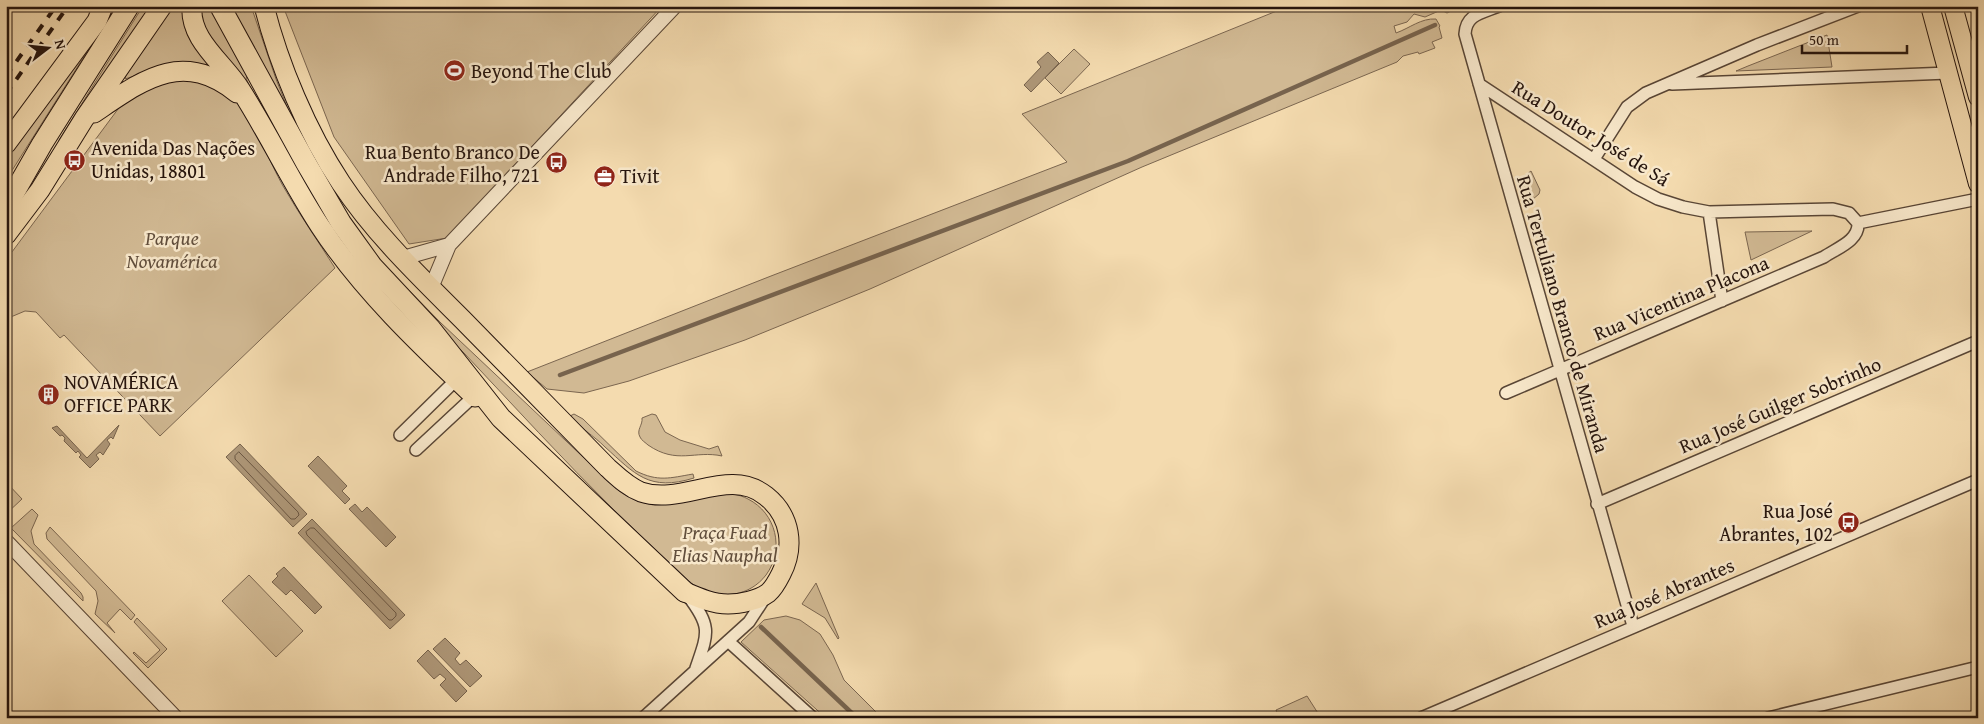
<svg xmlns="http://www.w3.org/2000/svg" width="1984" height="724" font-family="'Gentium Book Plus',serif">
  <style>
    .green { fill: #d1b993; stroke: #7b6650 }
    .water { fill: #ae9778; stroke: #77634d }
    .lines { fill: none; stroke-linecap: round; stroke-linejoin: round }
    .shore { stroke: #6a5642; stroke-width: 1 }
    .stream { stroke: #77634d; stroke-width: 4.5 }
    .minor-casing { stroke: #594636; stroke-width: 14 }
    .tertiary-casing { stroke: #594636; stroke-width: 16 }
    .primary-casing { stroke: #25140d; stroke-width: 20 }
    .trunk-casing { stroke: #25140d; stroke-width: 21 }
    .motorway-casing { stroke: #25140d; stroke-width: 22 }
    .minor { stroke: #f8e8cb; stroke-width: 11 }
    .tertiary { stroke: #f8e8cb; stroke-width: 14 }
    .primary { stroke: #f4dbaf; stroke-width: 18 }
    .trunk { stroke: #f4dbaf; stroke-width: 19 }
    .motorway { stroke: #f4dbaf; stroke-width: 20 }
    .rail { stroke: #25140d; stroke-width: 4; stroke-dasharray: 9 9; stroke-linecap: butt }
    .labels { text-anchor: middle; stroke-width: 5; stroke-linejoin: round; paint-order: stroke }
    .poi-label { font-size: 20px; fill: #25140d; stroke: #f8e8cb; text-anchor: start }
    .street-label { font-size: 20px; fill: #25140d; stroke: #f8e8cb }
    .park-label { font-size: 20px; font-style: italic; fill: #614e3c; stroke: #f8e8cb }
  </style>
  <rect width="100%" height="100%" fill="#f4dbaf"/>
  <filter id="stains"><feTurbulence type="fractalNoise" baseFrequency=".004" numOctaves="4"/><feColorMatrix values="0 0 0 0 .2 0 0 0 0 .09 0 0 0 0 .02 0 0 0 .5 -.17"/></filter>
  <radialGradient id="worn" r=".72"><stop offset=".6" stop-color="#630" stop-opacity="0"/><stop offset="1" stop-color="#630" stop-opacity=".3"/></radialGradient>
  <path class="green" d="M113 6H116L6 180V154Z
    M143 6H151L59 142V140Z
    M173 6H184C180 35 196 48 213 68L140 74 125 79 126 75Z
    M197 6H251L276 79 293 122 345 213 382 263 441 323 619 491C670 527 708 478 748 499 776 513 785 549 766 575 750 596 722 600 699 588 689 583 681 573 673 566 653 548 634 529 615 511 563 460 514 406 464 353 445 334 426 316 408 296 395 281 383 265 370 250 361 239 350 227 342 215 332 200 324 183 316 167 297 133 277 98 258 63L246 78 258 105 208 40Z
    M283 6H662L447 238 409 244 334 137Z
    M1289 6H1477L1467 10 1457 8 1447 13 1441 10 1425 17 1414 14 1407 22 1394 26 1396 33C1410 28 1421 18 1436 19L1440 26 1439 27 1442 38 1432 42 1435 48 1419 54 1418 52 1403 56 1397 62 1142 167 870 289 745 340 629 381 584 393 547 389 527 372 771 276 1067 162 1022 114Z
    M1827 35 1832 67 1736 71 1748 66Z
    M1074 49 1090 64 1061 94 1045 78Z
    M178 78C249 83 254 134 283 186 299 214 318 241 335 268L160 436 64 335 60 338 36 312 25 311 6 319V260L121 105 158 83Z
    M1531 171 1540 190 1539 194 1526 205 1519 180Z
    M1812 231 1751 260 1745 232Z
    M574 414 583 419 636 471C658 482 670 478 693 474L694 478C649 492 635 474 605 447 594 436 579 427 570 416Z
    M652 414 656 415 665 432 680 440 709 449 718 446 722 456C695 450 677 465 648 445 646 443 641 440 640 437 636 430 643 425 642 418Z
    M6 482 22 499 6 514Z
    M32 509 38 515 31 531 34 544 81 593 83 597V601L11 528Z
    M50 527 135 615 131 620 120 609 107 623 115 633 95 614 98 601 96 591 47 539 46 533Z
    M249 575 303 631 276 657 222 601Z
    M816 583 839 638 838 639 825 618 802 604Z
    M786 616 800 620 820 634 833 655 844 680 882 718H826L741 642 764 620Z
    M137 618 167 649 148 668 133 653 134 652 146 663 160 650 134 622Z
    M1307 696 1321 718H1279L1276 710Z"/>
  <path class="water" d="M1048 52 1059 63 1031 92 1024 85 1041 67 1037 62Z
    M119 425 113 439 111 437 107 440 110 444 103 455 100 452 96 455 99 459 90 468 79 457 81 455 78 451 76 453 64 441 65 438 62 435 60 436 52 428 57 426 87 458Z
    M240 444 307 514 293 527 226 457Z
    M318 456 347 486 342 491 350 499 345 504 308 466Z
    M355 504 362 512 367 507 396 537 386 547 349 509Z
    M312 519 405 615 390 629 298 533Z
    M284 567 322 607 315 614 291 590 286 595 272 582 278 576 276 574Z
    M445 638 460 653 455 659 460 665 466 660 482 676 470 687 433 649Z
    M428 650 467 691 456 702 440 685 446 679 440 674 434 679 417 661Z"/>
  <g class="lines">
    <path class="shore" d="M239 452 298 512 299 515 295 519H291L235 459V456Z
      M311 528H314L396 613V616L392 620H389L307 535 306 532Z"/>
    <path class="stream" d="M560 375 1128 161 1435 25
      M761 627 857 718"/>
    <defs>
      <path id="minor" d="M1499 6C1482 13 1466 14 1465 34L1633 626
        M1479 84 1635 187 1658 199 1683 207 1709 212 1833 209 1849 213 1858 223 1978 199
        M1672 84 1948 73
        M1594 159 1627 107 1646 93 1757 45 1858 6
        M1709 212 1722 301
        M1506 393 1824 257C1837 248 1859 241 1858 223
        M400 435 457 379
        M416 450 474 396
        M1597 504 1978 341
        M688 596C712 627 708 633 696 668
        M728 641 813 718
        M643 718 749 622 766 596
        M1421 718 1978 480
        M1768 718 1978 667"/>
      <path id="tertiary" d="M403 258 449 245
        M431 288 449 245 675 6
        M6 541 176 718"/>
      <path id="primary" d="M1930 6 1978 184
        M1953 6 1978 97"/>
      <path id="trunk" d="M192 6C189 40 224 63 240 89 269 134 291 182 320 226 362 290 420 345 475 397
        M264 6C279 65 307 132 341 183 374 233 419 276 462 319 510 368 559 418 608 468 618 477 628 487 641 492 683 506 729 466 766 496 791 516 795 547 781 574 778 580 774 588 768 593 759 600 740 604 728 604 713 604 699 598 685 592
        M94 113C143 80 182 49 237 93
        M6 144 97 21 103 6
        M6 235 40 190 84 119 162 6"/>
      <path id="motorway" d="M220 6 306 163 341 223 372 266 430 328 501 418 685 592
        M6 207 42 144 129 6"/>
    </defs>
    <use href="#minor" class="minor-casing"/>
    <use href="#tertiary" class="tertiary-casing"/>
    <use href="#primary" class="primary-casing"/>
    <use href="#trunk" class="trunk-casing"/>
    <use href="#motorway" class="motorway-casing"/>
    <use href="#minor" class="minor"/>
    <use href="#tertiary" class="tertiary"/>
    <use href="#primary" class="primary"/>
    <use href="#trunk" class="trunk"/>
    <use href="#motorway" class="motorway"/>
    <path class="rail" d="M6 76 56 6
      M6 94 68 6"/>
  </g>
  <defs>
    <symbol id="stadium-disc" viewBox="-11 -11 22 22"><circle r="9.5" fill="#8f2418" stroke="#f8e8cb"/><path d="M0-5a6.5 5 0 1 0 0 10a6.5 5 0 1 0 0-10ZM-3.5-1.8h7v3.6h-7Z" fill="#fff"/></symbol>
    <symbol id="bus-disc" viewBox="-11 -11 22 22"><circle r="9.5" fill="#8f2418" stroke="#f8e8cb"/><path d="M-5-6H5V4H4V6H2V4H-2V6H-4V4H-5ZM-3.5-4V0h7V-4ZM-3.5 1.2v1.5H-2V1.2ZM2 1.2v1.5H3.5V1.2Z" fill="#fff"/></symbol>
    <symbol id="office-disc" viewBox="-11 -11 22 22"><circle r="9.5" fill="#8f2418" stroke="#f8e8cb"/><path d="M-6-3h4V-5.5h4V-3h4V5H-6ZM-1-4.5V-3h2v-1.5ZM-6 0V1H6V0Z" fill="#fff"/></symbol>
    <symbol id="building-disc" viewBox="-11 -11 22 22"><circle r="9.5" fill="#8f2418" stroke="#f8e8cb"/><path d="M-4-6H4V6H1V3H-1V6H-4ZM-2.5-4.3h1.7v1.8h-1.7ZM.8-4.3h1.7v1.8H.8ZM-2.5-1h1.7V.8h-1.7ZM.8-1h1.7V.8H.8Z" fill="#fff"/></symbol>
  </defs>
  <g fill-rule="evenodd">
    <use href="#stadium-disc" x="442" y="58" width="25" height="25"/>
    <use href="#bus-disc" x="62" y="148" width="25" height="25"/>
    <use href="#bus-disc" x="544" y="150" width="25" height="25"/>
    <use href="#office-disc" x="592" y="164" width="25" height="25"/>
    <use href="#building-disc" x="36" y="382" width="25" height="25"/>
    <use href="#bus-disc" x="1836" y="510" width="25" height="25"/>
  </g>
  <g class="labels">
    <g class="poi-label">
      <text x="471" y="78">Beyond The Club</text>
      <text x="91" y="155">Avenida Das Nações<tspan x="91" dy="23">Unidas, 18801</tspan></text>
      <text x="540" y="159" text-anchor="end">Rua Bento Branco De<tspan x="540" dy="23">Andrade Filho, 721</tspan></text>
      <text x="620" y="183">Tivit</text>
      <text x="64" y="389">NOVAMÉRICA<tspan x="64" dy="23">OFFICE PARK</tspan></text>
      <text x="1833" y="518" text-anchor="end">Rua José<tspan x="1833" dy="23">Abrantes, 102</tspan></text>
    </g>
    <g class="street-label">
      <text transform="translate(1591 133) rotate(32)" y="7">Rua Doutor José de Sá</text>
      <text transform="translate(1681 298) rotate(-23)" y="7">Rua Vicentina Placona</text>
      <text transform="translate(1563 314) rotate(74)" y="7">Rua Tertuliano Branco de Miranda</text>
      <text transform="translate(1780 405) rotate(-23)" y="7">Rua José Guilger Sobrinho</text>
      <text transform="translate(1664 593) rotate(-23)" y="7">Rua José Abrantes</text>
    </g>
    <g class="park-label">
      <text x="172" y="245">Parque<tspan x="172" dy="23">Novamérica</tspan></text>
      <text x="725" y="539">Praça Fuad<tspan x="725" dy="23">Elias Nauphal</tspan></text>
    </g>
  </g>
  <rect width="1984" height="724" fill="none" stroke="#f4dbaf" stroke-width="25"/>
  <rect x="8" y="8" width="1969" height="709" fill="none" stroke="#25140d" stroke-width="2.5"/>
  <rect x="12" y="12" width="1959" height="699" fill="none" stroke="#25140d"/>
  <g transform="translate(48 48) rotate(74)" stroke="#f8e8cb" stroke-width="4" paint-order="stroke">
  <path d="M0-4L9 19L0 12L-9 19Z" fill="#25140d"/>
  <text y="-8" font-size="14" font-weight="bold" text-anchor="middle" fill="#25140d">N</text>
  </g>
  <path d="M1802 45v8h105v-8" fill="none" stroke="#25140d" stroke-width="2.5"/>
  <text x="1809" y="45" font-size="15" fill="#25140d" stroke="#f8e8cb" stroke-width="4" paint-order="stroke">50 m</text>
  <rect width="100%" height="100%" filter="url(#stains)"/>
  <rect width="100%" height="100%" fill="url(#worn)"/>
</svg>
